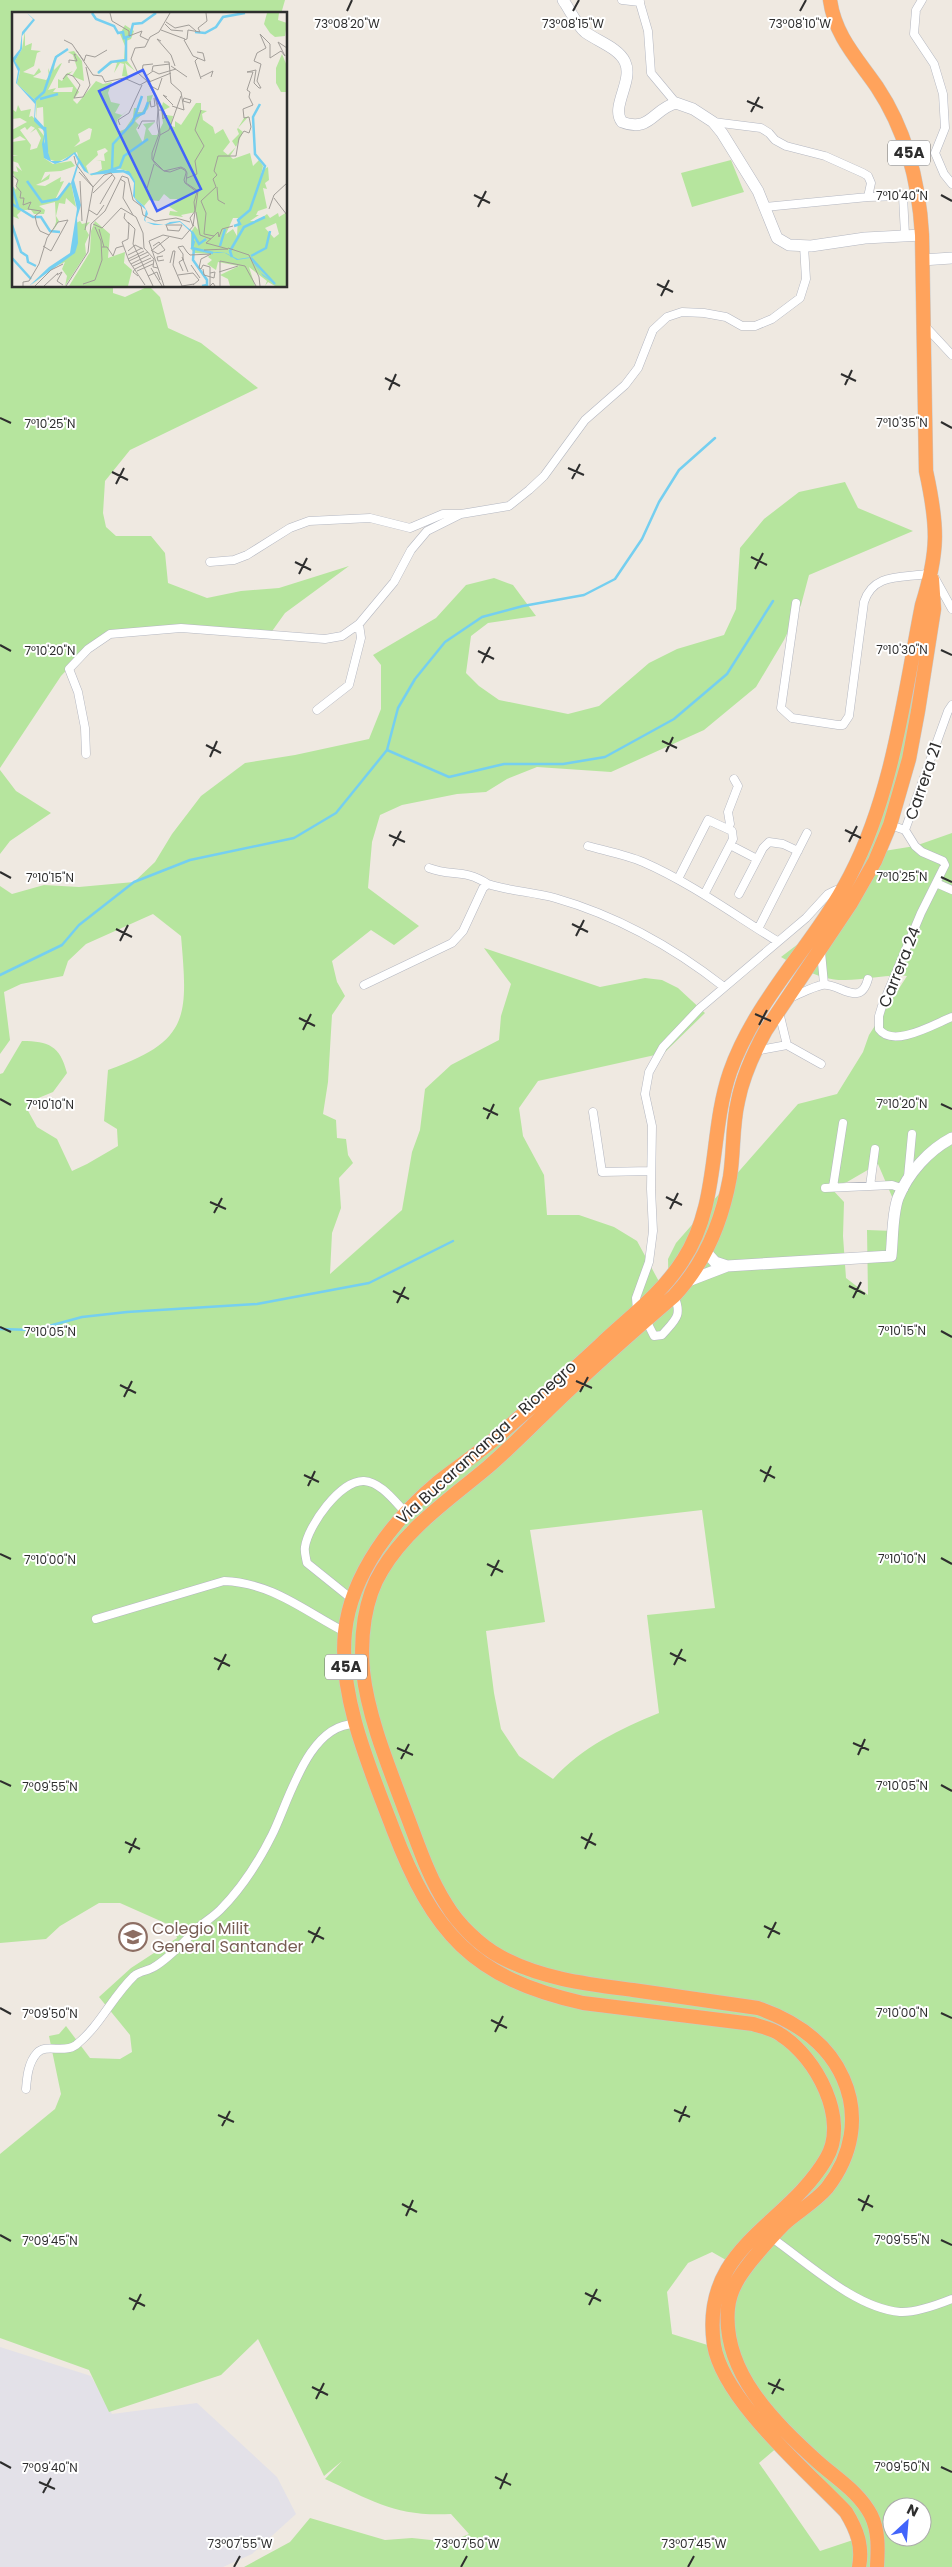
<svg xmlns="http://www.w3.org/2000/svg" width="952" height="2567" font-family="Poppins,sans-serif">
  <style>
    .industrial { fill: #e3e1e8 }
    .green { fill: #b6e59e; fill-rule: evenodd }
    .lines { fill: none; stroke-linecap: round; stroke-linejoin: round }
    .stream { stroke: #75cff0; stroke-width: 2.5 }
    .street-casing { stroke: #b4b7c1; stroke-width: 9 }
    .secondary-casing { stroke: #b4b7c1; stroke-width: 12 }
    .highway-casing { stroke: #c9c9c9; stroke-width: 15 }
    .street { stroke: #fff; stroke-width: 8 }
    .secondary { stroke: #fff; stroke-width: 11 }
    .highway { stroke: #ffa35c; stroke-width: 14 }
    .ticks { fill: none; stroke: #2e2e2e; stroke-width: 2 }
    .labels { text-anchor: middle; stroke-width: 4; stroke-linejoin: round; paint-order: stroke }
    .shield { fill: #fff; stroke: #6d6d6d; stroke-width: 1 }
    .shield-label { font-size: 15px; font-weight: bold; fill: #2e2e2e }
    .street-label { font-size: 16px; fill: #2e2e2e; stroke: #fff }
    .education-label { font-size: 16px; fill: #785e54; stroke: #fff; text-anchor: start }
    .inset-river { fill: none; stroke: #75cff0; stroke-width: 2.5 }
    .inset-road { fill: none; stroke: #a29e99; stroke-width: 1 }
    .view { fill: #4264fb; fill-opacity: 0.15; stroke: #4264fb; stroke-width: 2.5 }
    .inset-edge { fill: none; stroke: #2e2e2e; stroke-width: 2.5 }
    .ticks-label { font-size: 12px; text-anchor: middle; fill: #2e2e2e; stroke: #fff; stroke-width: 4; stroke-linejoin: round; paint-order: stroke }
  </style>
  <rect width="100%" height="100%" fill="#efe9e1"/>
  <path class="industrial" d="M0 2347 91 2376 112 2414 197 2403 277 2477 296 2514 252 2554 223 2567H0Z"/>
  <path class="green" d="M0 0H285L281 14H14V286H113V293L125 297 149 286 160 297 168 328 201 343 258 388 130 450 105 481 103 513 106 527 116 536H151L165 553 168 583 207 598 241 591 279 588 349 566 285 613 270 634 213 630 110 635 75 661 61 676 0 768Z
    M731 160 744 192 692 207 681 173Z
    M845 482 858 508 913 531 809 575 801 605 784 640 756 687 704 730 611 772 537 767 507 779 486 792 457 794 402 805 380 815 372 842 368 888 419 926 394 945 371 930 332 961 337 982 345 996 332 1015 328 1082 323 1114 336 1120 337 1138 346 1139 348 1155 353 1163 339 1178 341 1208 332 1233 330 1274 402 1210 412 1152 420 1130 425 1089 451 1065 499 1040 501 1016 511 984 484 948 600 987 645 978 662 980 678 988 705 1013 664 1053 538 1081 519 1108 523 1136 544 1175 547 1215H579L614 1227 637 1241 669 1300 668 1259 676 1243 798 1104 837 1094 863 1052 869 1035 907 976C887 974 866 980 845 980 822 981 800 968 781 957L815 931 871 822 920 600 931 613 884 851 915 846 952 833V2567H244L290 2542 310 2518 385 2540 412 2538 450 2542 469 2534 451 2514C396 2517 373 2501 325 2479L342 2461 324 2476 258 2339 221 2375 109 2412 89 2370 0 2338V2154L55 2109 61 2094 49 2036 59 2034 66 2026 90 2058 120 2059 132 2052 130 2035 99 1997 131 1968 177 1938 174 1927 120 1903H99L60 1926 46 1939 0 1943V1074L3 1073 22 1041C49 1041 60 1046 67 1073L53 1092 36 1099 27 1109 37 1127 57 1139 72 1171 87 1164 118 1146 117 1129 104 1121 108 1070C190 1041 188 1017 181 936L153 914 86 944 68 961 63 976 21 984 4 992 10 1040 0 1054V886L12 894 44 885 79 887 134 882 155 862 172 834 201 796 245 763 295 755 369 739 381 709V665L373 655 436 618 466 585 494 578 513 585 536 616 488 623 471 636 466 673 479 686 499 700 568 714 599 706 649 663 677 649 724 635 736 609 740 548 764 519 799 492ZM878 1164 899 1213 894 1231 867 1230 868 1295 846 1278 843 1236 844 1202 830 1187 847 1182ZM702 1510 715 1608 647 1615 659 1713C620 1729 582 1747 553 1779L519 1756 501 1729 494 1693 486 1631 545 1622 530 1530ZM712 2252 733 2264 719 2286 714 2347 672 2334 667 2292 688 2263ZM779 2446 846 2512 859 2538 820 2551 759 2463ZM892 2507H922V2537H892Z
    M0 770 16 791 51 813 10 841 0 854Z"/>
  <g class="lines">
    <path class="stream" d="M387 750 449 777 504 764H563L605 757 674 719 727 674 773 601
      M0 975 62 945 79 925 134 882 190 860 294 838 336 813 387 750 398 708 415 679 445 642 482 617 523 606 584 595 615 579 642 539 659 502 679 470 715 438
      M0 1329 34 1330 82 1317 127 1312 257 1304 369 1283 453 1241"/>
    <defs>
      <path id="street" d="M622 0 640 2
        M639 0 648 31 651 73 676 103
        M922 0 916 10 914 34 934 64 943 94 945 128 935 153 944 174 952 184
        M713 122 761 128 769 133 775 140 786 146 825 156 863 173 868 176 871 183 868 197
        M765 207 868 197 903 196 905 235
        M925 326 952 355
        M210 562 234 560 247 555 290 528 309 521 370 518 410 528 443 514H461
        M796 603 781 708 792 718 838 725H843L849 716 864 602C874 571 905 579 932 573L952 609
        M317 710 349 685 361 638 359 624
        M86 754 85 728 78 692 69 669 88 649 110 634 181 628 325 639 342 636 359 624 394 582 411 550 427 531 461 514 509 506 529 490 544 476 585 420 625 385 638 368 653 330 667 317 682 312 704 313 726 317 742 326H755L772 319 800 298 806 279 804 246
        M890 825 905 830 915 846 922 852 943 861 945 865 921 913 882 1006 879 1016V1029C893 1049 936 1023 952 1017
        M728 828 730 824 728 812 738 786 734 779
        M905 830 948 711 952 705
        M730 845 757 859
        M588 846C606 851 626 855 643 862 691 883 733 914 777 941
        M429 868C452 877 463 868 488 884
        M678 879 708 820 732 831 733 839 705 893
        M936 883 952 890
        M739 894 763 848 769 842 783 844 798 851
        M758 929 807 833
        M821 952 824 984
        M364 985 452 943 463 931 483 888 488 884C509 891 533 892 555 898 618 916 673 947 724 987
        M789 998C800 994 812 987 822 985 839 982 860 1009 868 979
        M779 1012 787 1045 821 1064
        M755 1051 787 1045
        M593 1112 602 1172 651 1171
        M908 1177 912 1134
        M870 1186 875 1149
        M833 1187 843 1123
        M825 1188 892 1185 904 1189
        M637 1310 636 1298 649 1262 653 1231 651 1189 652 1126 645 1094 649 1072 663 1047 700 1008 806 918 828 894 836 890H842
        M646 1320 654 1336 662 1335C675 1320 683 1316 674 1296
        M353 1600 307 1563C306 1558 304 1552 305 1547 308 1526 340 1480 364 1481 381 1482 395 1502 407 1514
        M96 1619 224 1581C273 1583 304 1611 345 1632
        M26 2089C27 2077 28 2063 37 2053 46 2043 64 2054 76 2045 100 2026 112 1997 134 1976 139 1971 148 1971 154 1967 171 1957 185 1940 199 1927 206 1921 214 1916 220 1910 240 1890 259 1861 272 1835 289 1801 308 1724 355 1724
        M772 2238C808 2263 855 2308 900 2312 916 2313 937 2305 952 2299"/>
      <path id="secondary" d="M563 0C570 10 576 24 585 32 597 41 619 48 625 62 634 81 610 107 622 122 650 133 653 109 676 103L693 109 713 122 722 133 758 191 777 238 789 245 811 246 865 238 922 235
        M922 260 952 258
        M706 1252 715 1262 727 1266 891 1256C893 1238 892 1215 898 1198 908 1173 929 1150 952 1138
        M688 1281 727 1266"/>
      <path id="highway" d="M830 0C835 36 857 58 877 87 907 132 919 182 922 235L926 471C938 526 939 551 922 605 904 696 893 793 850 876 815 944 756 998 730 1072 709 1133 720 1204 683 1260 662 1294 628 1318 600 1345 567 1376 532 1406 498 1436 479 1453 457 1467 437 1483 394 1519 351 1574 345 1632 338 1696 371 1771 393 1829 433 1933 472 1978 583 2003L753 2024C762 2027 774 2029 781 2035 816 2057 850 2120 826 2159 786 2227 700 2247 714 2345 723 2400 808 2472 846 2512 857 2530 863 2546 859 2567
        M877 2567C878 2550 879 2531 871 2515 859 2492 837 2479 818 2462 774 2422 722 2372 728 2308 730 2289 740 2275 751 2261 761 2249 772 2236 784 2224 797 2212 815 2202 827 2188 852 2156 860 2116 843 2078 827 2042 795 2021 758 2008 717 2002 675 1996 633 1990 587 1984 542 1979 501 1957 480 1946 458 1924 446 1904 428 1876 418 1844 406 1813 390 1770 368 1718 363 1671 360 1638 364 1599 382 1570 408 1527 450 1499 488 1467 517 1442 543 1414 571 1388 605 1356 639 1326 674 1296 705 1263 722 1221 730 1177 734 1151 732 1126 738 1101 743 1075 754 1052 766 1030L851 903 875 861 890 825 909 759 918 711 934 609 932 579"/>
    </defs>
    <use href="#street" class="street-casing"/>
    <use href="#secondary" class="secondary-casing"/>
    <use href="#highway" class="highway-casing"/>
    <use href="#street" class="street"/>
    <use href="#secondary" class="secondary"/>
    <use href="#highway" class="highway"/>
  </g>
  <path class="ticks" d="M347 11 352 0M573 11 579 0M800 11 806 0M747 101 763 108M751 112 759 97M474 195 490 203M941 195 952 201M478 207 486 191M657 284 673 292M661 296 669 280M841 374 856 381M385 378 400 386M845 385 852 370M389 390 396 374M0 418 11 423M941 422 952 428M568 468 584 475M112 472 128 480M572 479 580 464M116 484 124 468M751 557 767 565M295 562 311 570M755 569 763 553M299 574 307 558M0 645 11 651M941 650 952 655M478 651 494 659M482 663 490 647M662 741 677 748M206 745 221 753M666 752 673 737M210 757 217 741M845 830 861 838M389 835 405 842M849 842 857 826M393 846 401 831M0 872 11 878M941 877 952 882M572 924 588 932M116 929 132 937M576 936 584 920M120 941 128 925M755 1014 771 1021M299 1018 315 1026M759 1025 767 1010M303 1030 311 1014M0 1099 11 1105M941 1104 952 1109M483 1108 498 1115M487 1119 494 1104M666 1197 682 1205M210 1202 226 1209M670 1209 678 1193M214 1213 222 1198M849 1286 865 1294M393 1291 409 1299M853 1298 861 1282M397 1303 405 1287M0 1327 11 1332M941 1331 952 1337M576 1381 592 1388M120 1385 136 1393M580 1392 588 1377M124 1397 132 1381M760 1470 775 1478M304 1475 319 1482M764 1482 771 1466M308 1486 315 1471M0 1554 11 1559M941 1558 952 1564M487 1564 503 1572M491 1576 499 1560M670 1653 686 1661M214 1658 230 1666M674 1665 682 1649M218 1670 226 1654M853 1743 869 1750M397 1748 413 1755M858 1755 865 1739M401 1759 409 1744M0 1781 11 1786M941 1785 952 1791M581 1837 596 1845M125 1842 140 1849M585 1849 592 1833M129 1853 136 1838M764 1926 780 1934M308 1931 324 1939M768 1938 776 1922M312 1943 320 1927M0 2008 11 2014M941 2013 952 2018M491 2020 507 2028M495 2032 503 2016M674 2110 690 2117M218 2115 234 2122M679 2122 686 2106M222 2126 230 2111M858 2199 873 2207M402 2204 417 2212M862 2211 869 2195M406 2216 413 2200M0 2235 11 2241M941 2240 952 2245M585 2293 601 2301M129 2298 145 2306M589 2305 597 2289M133 2310 141 2294M768 2383 784 2390M312 2387 328 2395M772 2394 780 2379M316 2399 324 2383M0 2462 11 2468M941 2467 952 2472M495 2477 511 2485M39 2482 55 2489M500 2489 507 2473M43 2493 51 2478M234 2567 240 2556M461 2567 467 2556M688 2567 694 2556"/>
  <defs>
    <symbol id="school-ring" viewBox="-11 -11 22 22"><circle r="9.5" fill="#fff" stroke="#8d6e63" stroke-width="1.5"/><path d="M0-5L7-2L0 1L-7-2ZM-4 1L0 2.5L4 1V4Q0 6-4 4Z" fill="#8d6e63"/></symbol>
  </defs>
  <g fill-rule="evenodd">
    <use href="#school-ring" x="117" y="1921" width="32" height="32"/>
  </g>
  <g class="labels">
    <g class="shield">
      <rect x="888" y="140.5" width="42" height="25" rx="4"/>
      <rect x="325" y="1654.5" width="42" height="25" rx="4"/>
    </g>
    <g class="shield-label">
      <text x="909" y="158">45A</text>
      <text x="346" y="1672">45A</text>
    </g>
    <g class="street-label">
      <text transform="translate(923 781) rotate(-71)" y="6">Carrera 21</text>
      <text transform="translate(899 967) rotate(-68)" y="6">Carrera 24</text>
      <text transform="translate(486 1442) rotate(-42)" y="6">Vía Bucaramanga - Rionegro</text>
    </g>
    <g class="education-label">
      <text x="152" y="1934">Colegio Milit<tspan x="152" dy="18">General Santander</tspan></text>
    </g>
  </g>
  <g transform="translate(12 12)">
    <rect width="275" height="275" fill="#efe9e1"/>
    <path d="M255 1H267L266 8 275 11 273 24 263 25 258 21 252 12ZM113 13 122 19 119 27 114 29 115 49 123 59 113 51 116 65 110 64 112 52 108 51 102 61 105 51 102 50 84 63 98 50 112 48 113 34 108 22ZM13 19V34L20 31 19 38 29 39 25 41 22 54 11 60 22 63 27 56 29 60 21 65 34 68 37 65 36 56 39 63 42 47 45 43 53 39 43 47 42 58 48 52 50 51 36 78 44 76 41 80H60L61 75 46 76V67L50 69 54 62 61 59 55 64 67 80 61 88 65 92 84 69 91 72 100 70 96 81 99 90 108 92 103 101 110 103 116 98 105 108 106 120 113 117 121 105 122 96H126L124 100H130L135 92V84L141 83 136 97 123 109 127 113 124 117 131 131 134 116 131 112 143 110 136 117 140 123H145L151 111 149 98 151 90 158 95 152 98 154 103 161 104 159 114 163 115V109L169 113 184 91H189V98L195 99 190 102 191 108 201 115 203 122 211 117 218 130 211 139 216 143 224 135 220 129 227 122 225 117 226 116 232 106 237 104 226 116 231 120 224 135 218 144 221 147 238 141 241 154 247 148 251 154 248 168 251 158 256 155 257 168 253 171 255 177 251 176 255 196 246 199 244 203H247L238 209H246L255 202 258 206 266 201 267 205 275 200V274H263L256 270 253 274 255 269 237 255 243 274H218L216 267 208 263 227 254 206 250 204 258 195 252 200 248 196 245 199 242 182 241 179 237V220L183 214 186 218 184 200 169 203 171 205 157 203 158 199 166 200 156 194 166 187H158L152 182 147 189 137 188 132 194 123 186V169L115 159 105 156 78 164 90 157 89 149 84 148 93 149 92 142 96 139 93 136 85 139 86 143 74 154 77 162 68 152 65 140 46 150 33 146 31 95 25 96V109L24 89 5 72 8 59 3 49 10 37ZM77 116 80 117 78 127 62 135 68 129 66 122ZM221 206H226L225 224 221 217 214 222ZM264 211 267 222 262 226 253 216ZM62 39 70 49 72 69 60 64 65 56 61 43 56 40ZM270 42 275 54V80H269L264 71V56ZM6 93 9 99 19 97 17 105 20 104 33 118 32 124 31 117 26 116 32 124V146L41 152 59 149 63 154 49 159 33 160 29 169 38 162 37 167 24 173 33 174 49 165 48 170 52 169 43 188 59 171 64 195 54 186 53 192 47 191 44 204 47 209 41 219 44 210 43 190 27 194 33 198 32 202H22L19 198H10L5 203 7 207 0 204V173L4 178 5 169 0 159 6 160 4 154 10 159 6 151 0 149V144L6 143H0V130L14 128 8 124 0 128V118L15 110 8 106 0 107V97L4 100ZM19 114 23 116 18 121 24 117 29 126 25 136 18 138 19 133 8 118 13 115 15 118ZM68 209 70 212 78 210 73 216 77 223 73 232 74 242 53 274 55 264 50 257 53 250 38 257 19 274 32 261 61 242 64 211ZM83 209 98 222 96 246 113 240 112 251 120 258 116 274H57L78 240 79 219Z" fill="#b6e59e" fill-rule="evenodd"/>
    <path d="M15 1 23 8 10 24V37L3 49 8 57 5 72 24 89 23 105 34 117 32 129 39 149H50L63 140 77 162 94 158 117 159 123 169V186L132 194 135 199 136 202 133 207 134 210 152 213 158 210 168 209 181 220 182 224V230L179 235 182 236 183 237 193 241 206 240 214 241 226 247 239 245 249 261 266 274 251 264 238 246 225 248 213 241H193L179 236 180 221 168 210 153 213H142L134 210 132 208 134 198 125 190 121 184 122 171 115 160 79 163 72 159 67 151 62 168 69 193 65 206 66 231 63 241 17 274 37 255 58 241 65 197 59 171 66 149 62 142 55 148 43 152 32 146 30 132 33 120 22 109 23 92 4 71 6 59 0 47 8 37 10 20 21 7Z" fill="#75cff0"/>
    <path class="inset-river" d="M80 1 84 7 102 14 106 21 111 20 112 26 118 24 121 12 130 11 144 1M183 20 193 21 204 15 211 5 233 1M86 61 99 50 114 48V26M28 87 46 82M23 88 32 80 44 45 56 37M122 105 132 101 136 90M33 115 35 140M100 157 101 132 121 110 130 84M96 159 108 155 112 144 136 127M97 159H111L119 163M15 169 30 190 46 187 58 171M0 175 7 198M0 192 21 205H29L38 219 48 220M0 213 9 240 15 244 16 250 24 254M222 214 228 212 226 208 238 198 253 154 243 142 241 105 248 92M180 220 187 232 194 227M182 229 180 236 201 241M208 234 213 217M182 236 181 248 195 268V273L190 274M239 244 254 236 258 219M220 245 218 239 232 215 253 205M0 246 19 267M239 246 263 272"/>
    <path class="inset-road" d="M98 1 100 9 117 19V24L130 19 128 24 136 28M154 10 163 16 177 13 184 19M153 12 159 18 171 19M149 18 173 27M52 28 60 32 81 63 90 64 93 70 112 66 128 73 135 69M149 29 145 27 159 43 163 54M64 38 72 49 74 43 83 45 95 38M185 40 191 41 193 49 181 44 172 28 175 27 176 18 188 20 186 16 195 9 194 1M186 46 183 49 189 67M152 50H157L159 71 169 80 172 98 160 94M57 51V48L65 49 62 42 64 43M159 54 175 65M140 59 141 54 158 52M134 64 141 59 147 62 164 57M189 65 201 59 199 65M51 67 55 62 61 64 68 73 62 86M138 69 130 59 131 53 141 52M137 70 159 61M139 74 146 78 150 66M143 85 146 97 145 111 147 122 140 141V147L144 153 152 159 158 160 169 156 174 159V161L172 168 173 171 185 180 182 190 183 199 178 206 181 214 186 179 174 171 175 161 173 157 169 155 152 159 141 148 148 123 146 94 144 86 135 69 126 61 119 47 123 36 133 35 138 25 147 20 158 1M155 85 151 83 161 93M62 86 71 85 78 73 74 55M172 86 179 88 178 91 171 89ZM138 89 139 95 143 94 142 86M147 98H150L151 107 155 103M108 113 106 108 117 101 130 73M126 117 130 109H143M148 123 157 118 169 84M62 144 64 152 81 175M67 160 81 175M0 163 6 168 4 174 9 180 8 186H12L11 193 19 190 16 197 29 199 23 204 25 213 28 219 37 223M175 166 185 162 183 149 192 134 183 118 189 98M108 167 113 170 111 186 121 203M68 169 70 209M205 175 206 188 213 192M135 176 142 152M81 181 100 163M262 186 275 203M257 197 262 183 275 171M77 198 85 203 92 193M184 200 188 223 199 227M116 210 123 217 121 232 141 274M81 212 90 216 109 196 124 205 131 221 132 236 142 247 141 255 146 256M87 217 92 235M73 218 81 175 92 163 99 161 103 166 88 192M155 218 167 219 170 213H154L156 218M202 224 206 220 207 225 210 217 221 214M110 230 117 249 133 273M110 230 116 227 117 212 112 206 113 201M31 234 39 239 56 208M90 235H95L101 244 104 236 111 234M216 236 237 243 247 265 248 274M192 238 216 237 194 231 202 224 192 222 194 201 189 189 204 175 201 167 205 163 202 159 206 144H224L227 126 232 119 237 121 239 115 237 105 232 106 231 97 241 93 237 85 238 80 235 78 241 60H235L244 58 242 71 247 76H249L245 69 249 52 242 49 245 41 254 36 248 22 258 32V46L269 39 273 44 266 30 275 36M116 239 123 233 131 237M139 239 157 225M141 239 146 242 153 238 147 230 141 234M175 240 178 243 199 242M116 243 130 236M151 244 145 245 146 249 152 248M170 245 176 260M116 247 132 239M171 248V242L166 235 171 234 175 240M117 249 136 240M158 251 161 239H163L161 253M119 252 137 243M161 253 170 274 182 272M179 253 188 266M121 254 139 246M139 256 150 274M187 256 189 257 191 253 198 255V274L201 271 203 274M187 256 189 247 199 242M191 257 192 263 202 266 203 260 198 261M125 259 141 252M171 259 167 250 172 247M207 260 226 254M45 263 50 260 45 269 51 273M166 263 181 261 187 268 181 273M126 264 121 260 123 257 141 248M136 264 145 260 148 268M71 272 83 268 90 248 89 229 83 215M11 274V270L17 269 27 252 35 226 46 210 56 208M23 274 39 258 51 252M32 274 46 261M54 274 76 240 79 212 93 199 110 164 116 166 121 188 129 194 131 203 143 209 164 206 178 210M152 274 137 229 151 223 170 227 182 213M208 274V249L233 254 244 274"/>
    <path class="view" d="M131 58 189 177 145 199 87 79Z"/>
    <rect width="275" height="275" class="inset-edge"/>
  </g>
  <g class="ticks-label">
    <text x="347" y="28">73°08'20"W</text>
    <text x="800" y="28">73°08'10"W</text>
    <text x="573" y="28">73°08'15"W</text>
    <text x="902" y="200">7°10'40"N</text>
    <text x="902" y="427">7°10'35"N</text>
    <text x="50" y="428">7°10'25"N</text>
    <text x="902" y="654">7°10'30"N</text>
    <text x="50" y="655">7°10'20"N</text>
    <text x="902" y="881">7°10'25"N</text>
    <text x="50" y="882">7°10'15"N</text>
    <text x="902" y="1108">7°10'20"N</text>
    <text x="50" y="1109">7°10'10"N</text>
    <text x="902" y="1335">7°10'15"N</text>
    <text x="50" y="1336">7°10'05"N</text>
    <text x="902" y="1563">7°10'10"N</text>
    <text x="50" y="1564">7°10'00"N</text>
    <text x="902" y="1790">7°10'05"N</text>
    <text x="50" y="1791">7°09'55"N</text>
    <text x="902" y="2017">7°10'00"N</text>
    <text x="50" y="2018">7°09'50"N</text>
    <text x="902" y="2244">7°09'55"N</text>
    <text x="50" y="2245">7°09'45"N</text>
    <text x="902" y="2471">7°09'50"N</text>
    <text x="50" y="2472">7°09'40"N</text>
    <text x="240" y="2548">73°07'55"W</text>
    <text x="467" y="2548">73°07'50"W</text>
    <text x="694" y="2548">73°07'45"W</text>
  </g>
  <g transform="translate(907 2522) rotate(26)"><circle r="24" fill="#ffffff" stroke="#ababab"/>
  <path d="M0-4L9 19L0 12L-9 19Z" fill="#4264fb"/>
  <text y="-8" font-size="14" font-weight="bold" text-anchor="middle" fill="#2e2e2e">N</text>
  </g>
</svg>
